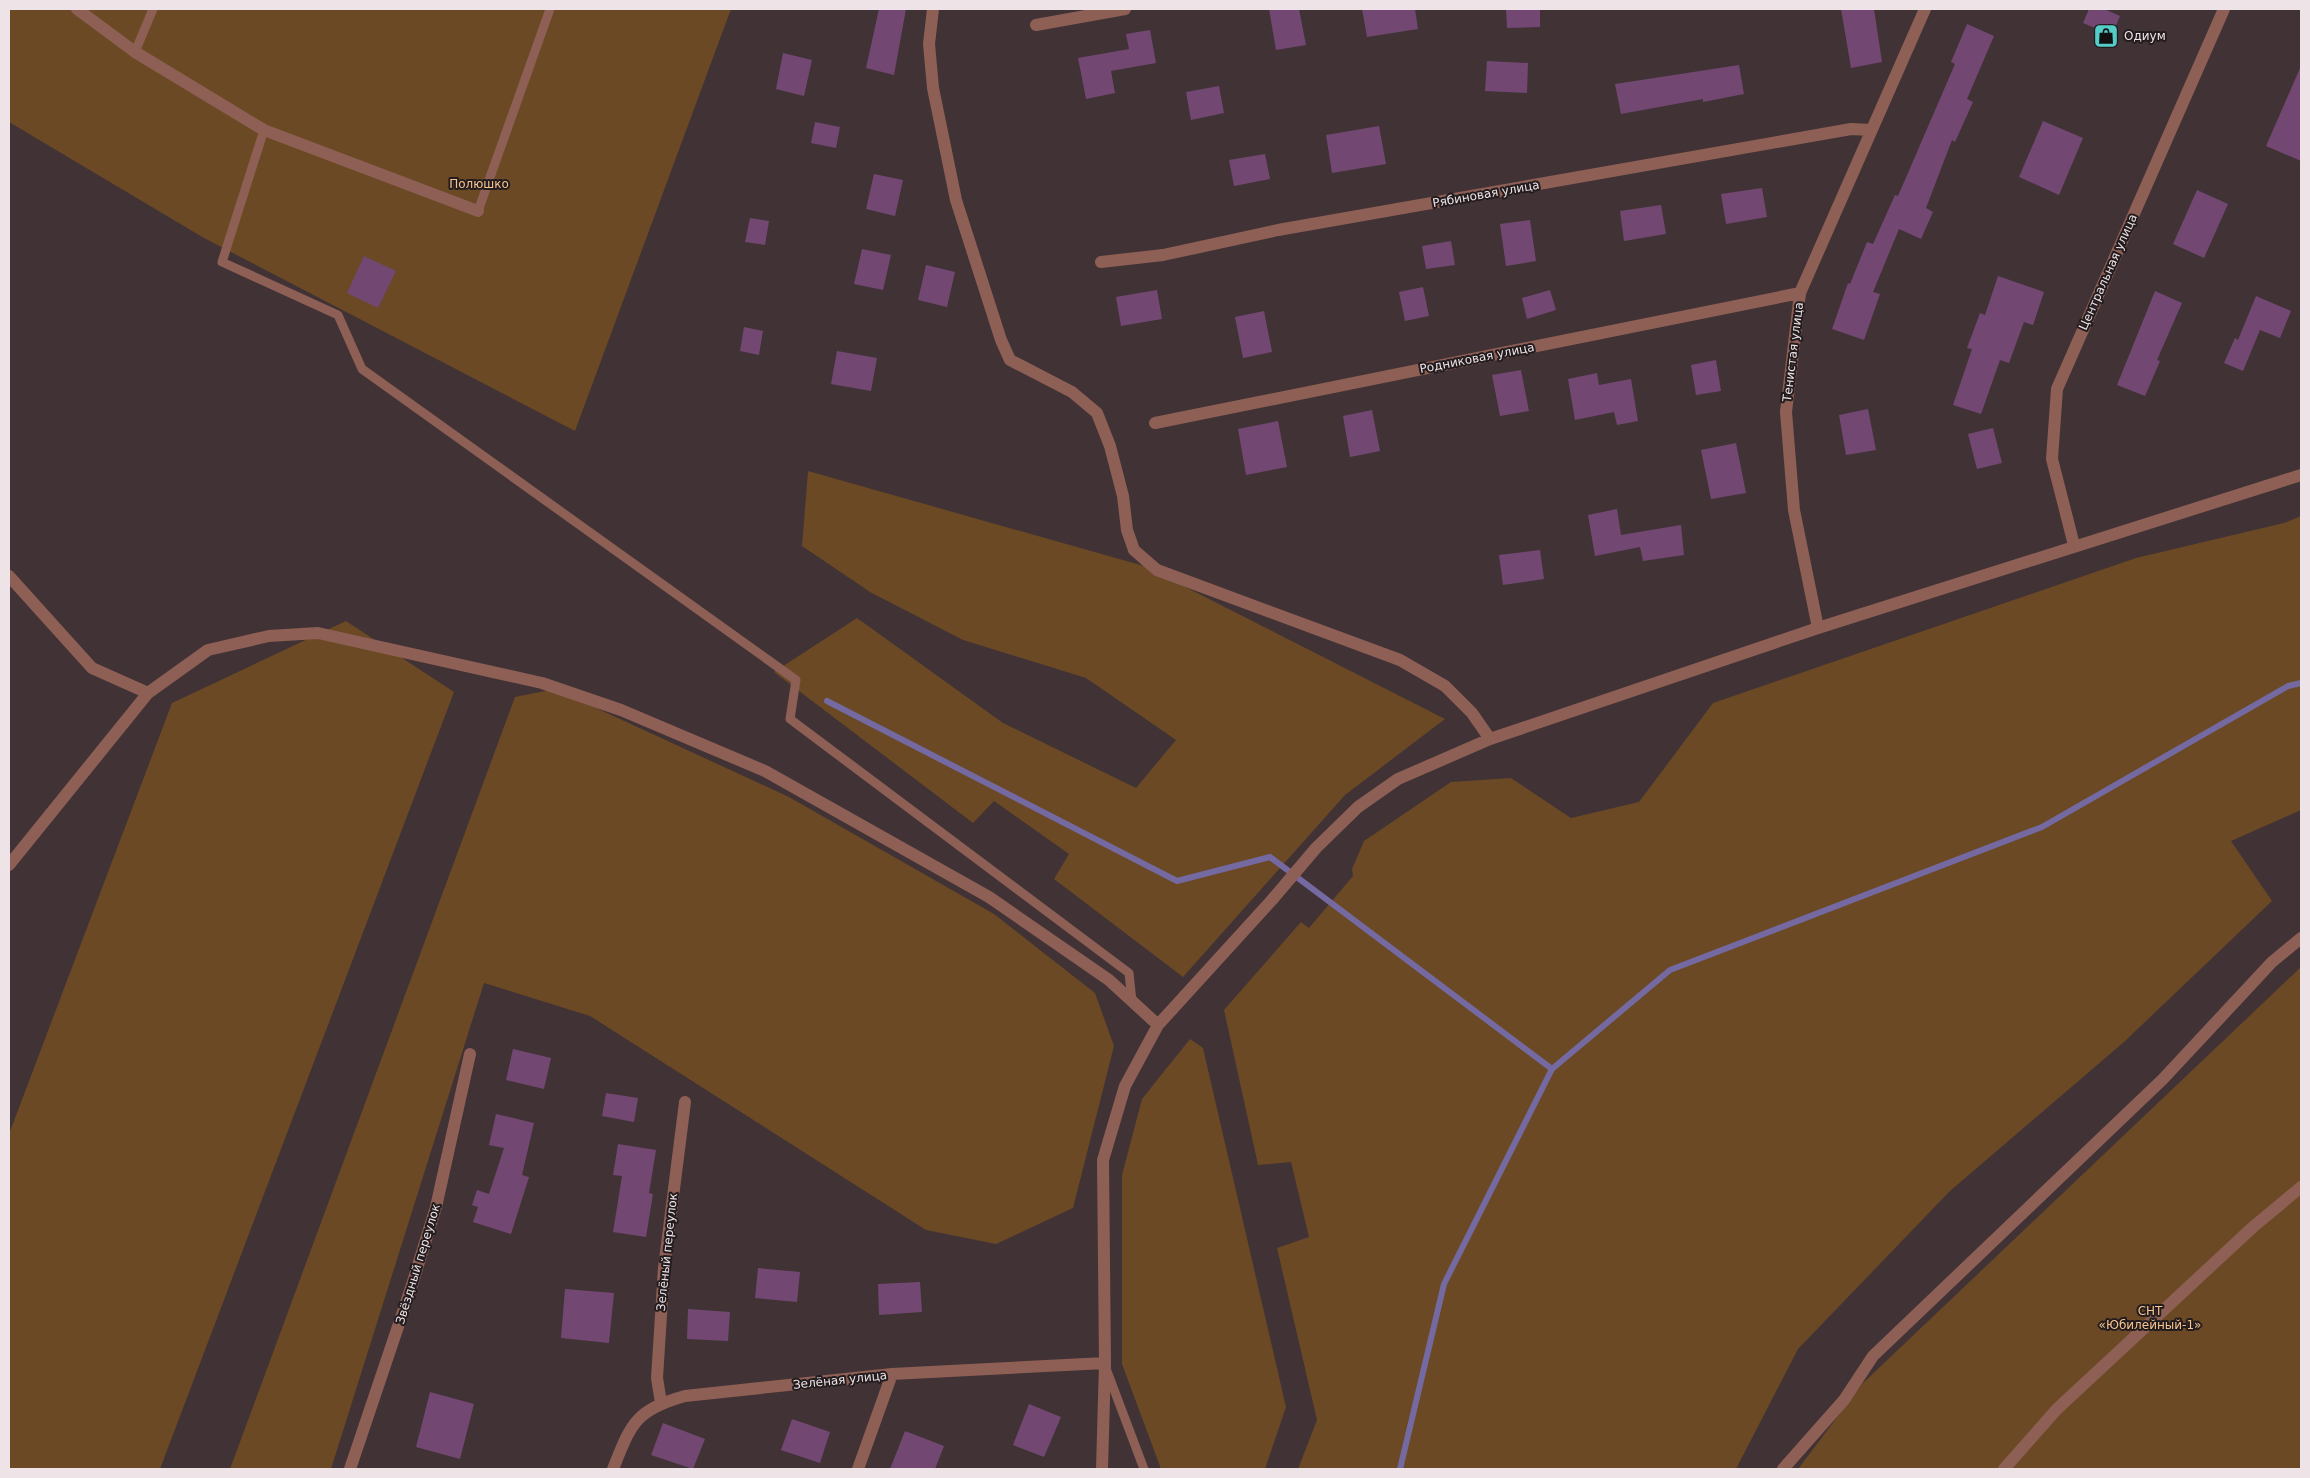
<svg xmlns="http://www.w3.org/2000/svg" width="2310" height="1478" font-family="'DejaVu Sans',sans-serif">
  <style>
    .green { fill: #6a4924 }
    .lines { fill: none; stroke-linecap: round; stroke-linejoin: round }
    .stream { stroke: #7469a0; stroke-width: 6 }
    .building { fill: #724872 }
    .lane { stroke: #8e5f54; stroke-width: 9 }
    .street { stroke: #8e5f54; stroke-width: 12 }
    .labels { text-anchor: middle; stroke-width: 4; stroke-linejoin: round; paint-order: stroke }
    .poi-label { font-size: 12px; fill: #eee4e7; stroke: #231c1e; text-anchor: start }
    .park-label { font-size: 12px; fill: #f8c48e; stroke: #231c1e }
    .street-label { font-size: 12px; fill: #eee4e7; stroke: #231c1e }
  </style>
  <rect width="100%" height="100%" fill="#413236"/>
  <path class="green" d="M9 9H731L575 431 204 238 9 122Z
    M808 471 1144 566 1445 719 1345 795 1183 977 1054 879 1069 854 994 801 973 823 774 672 857 618 1003 723 1136 788 1176 740 1086 678 963 640 870 592 802 546Z
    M2301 516V810L2231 841 2272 901 2124 1042 1950 1191 1798 1349 1736 1469H1298L1317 1420 1277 1248 1309 1237 1291 1162 1258 1165 1224 1010 1301 922 1309 928 1353 876 1352 869 1364 841 1451 782 1511 778 1571 818 1639 802 1713 703 2136 558 2284 523Z
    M346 621 454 692 160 1469H9V1134L172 703Z
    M555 689 789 797 994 914 1095 993 1114 1046 1073 1208 996 1244 926 1230 590 1016 484 983 331 1469H230L515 697Z
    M2301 967V1469H1798L1863 1383Z
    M1190 1039 1203 1048 1286 1407 1265 1469H1161L1122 1364V1175L1142 1099Z"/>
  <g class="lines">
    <path class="stream" d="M827 701 1177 881 1270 857 1552 1069 1670 970 2042 827 2288 686 2301 683
      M1400 1469 1444 1284 1552 1069"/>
  </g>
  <path class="building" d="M879 9H906L894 75 866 68Z
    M1269 9H1299L1306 45 1276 50Z
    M1362 9H1415L1418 29 1367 37Z
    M1506 9H1540V27L1507 28Z
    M1841 9H1874L1882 62 1851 68Z
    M2089 9H2104L2120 16 2112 35 2083 23Z
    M1967 24 1994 36 1967 99 1973 102 1955 142 1952 140 1926 208 1933 212 1921 239 1899 229 1873 292 1880 294 1864 340 1832 329 1848 283 1850 284 1867 242 1873 244 1895 195 1898 196 1955 64 1951 62Z
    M1150 30 1156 63 1111 71 1115 93 1086 99 1078 58 1129 49 1126 34Z
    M783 53 812 60 804 96 776 89Z
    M1487 61 1528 63 1527 93 1485 91Z
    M1739 65 1744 94 1703 102V99L1621 114 1615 84Z
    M2301 66V161L2266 146Z
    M1219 86 1224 113 1191 120 1186 92Z
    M2043 121 2083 138 2059 195 2019 177Z
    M815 122 840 127 836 148 811 143Z
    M1379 126 1386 164 1332 173 1326 135Z
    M1265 154 1270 179 1234 186 1229 160Z
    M874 174 903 180 895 216 866 209Z
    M1762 188 1767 217 1726 224 1721 194Z
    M2197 190 2228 204 2204 258 2173 244Z
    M1661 205 1666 234 1624 241 1620 211Z
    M750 218 769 221 765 245 745 242Z
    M1530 220 1536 261 1506 266 1500 224Z
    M1451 241 1455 265 1426 269 1422 246Z
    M862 249 891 255 883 290 854 284Z
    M364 256 396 271 378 308 347 293Z
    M926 265 955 272 947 307 918 300Z
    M1998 276 2044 292 2033 325 2024 322 2009 363 2000 360 1981 414 1953 405 1972 349 1967 348 1980 313 1985 315Z
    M1423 287 1429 316 1405 321 1399 292Z
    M1157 290 1162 319 1121 326 1116 297Z
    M1550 290 1556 310 1527 319 1522 298Z
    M2155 291 2182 303 2157 360 2160 361 2145 396 2117 385Z
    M2256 296 2291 311 2280 338 2260 330 2243 371 2224 363 2235 338 2238 340Z
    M1264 311 1272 352 1243 358 1235 317Z
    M744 327 763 331 759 355 740 351Z
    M837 351 877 358 871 391 831 384Z
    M1716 360 1721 391 1696 395 1691 365Z
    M1521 370 1529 411 1500 416 1492 375Z
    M1597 373 1599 385 1631 379 1638 421 1617 425 1614 412 1575 420 1568 379Z
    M1868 409 1876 450 1846 455 1839 415Z
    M1372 410 1380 451 1350 457 1343 416Z
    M1278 421 1287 467 1246 475 1238 429Z
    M1993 428 2002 463 1977 469 1968 434Z
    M1736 443 1746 493 1711 499 1701 450Z
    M1617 509 1621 535 1681 525 1684 555 1643 561 1640 547 1595 556 1588 515Z
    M1540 550 1544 579 1503 585 1499 555Z
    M513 1049 551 1058 544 1089 506 1080Z
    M606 1093 638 1098 634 1122 602 1116Z
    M496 1114 534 1123 522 1175 529 1177 511 1234 473 1222 478 1207 472 1205 477 1190 489 1194 504 1148 489 1145Z
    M618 1144 656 1150 649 1193 653 1194 646 1237 613 1232 622 1176 613 1175Z
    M758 1268 800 1272 797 1302 755 1298Z
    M920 1282 922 1312 879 1315 878 1284Z
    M565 1289 614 1293 609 1343 561 1338Z
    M688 1309 730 1312 728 1341 687 1339Z
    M430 1392 474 1404 460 1459 416 1447Z
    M1029 1404 1061 1417 1044 1457 1013 1445Z
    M792 1419 830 1432 820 1463 781 1450Z
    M663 1423 705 1439 693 1469 651 1455Z
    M905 1431 944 1446 935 1469H890Z"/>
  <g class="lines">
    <path class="lane" d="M135 52 153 9
      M264 130 222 262 338 315 362 369 796 680 790 719 1129 973 1132 1001
      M478 211 550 9
      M1107 1371 1144 1469"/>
    <path class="street" d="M77 9 135 52 264 130 478 211
      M933 9 929 44 933 88 956 200 1001 340 1010 360 1072 392 1097 413 1110 446 1123 496 1127 530 1134 550 1157 570 1400 660 1445 686 1472 713 1490 739
      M1036 25 1125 9
      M1101 262 1163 255 1278 230 1851 129 1871 130
      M1155 423 1800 293
      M2074 545 2052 459 2057 389 2224 9
      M9 576 92 668 148 693
      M1818 628 1794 510 1786 412 1800 293 1925 9
      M9 865 148 693 208 650 269 636 318 633 542 683 621 710 765 771 989 897 1109 980 1158 1025
      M661 1403 657 1378 664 1268 685 1102
      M350 1469 411 1288 436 1207 470 1054
      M613 1469C631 1424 635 1410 685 1396L892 1374 1105 1363
      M858 1469 892 1374
      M1102 1469 1105 1363 1103 1160 1125 1086 1158 1025 1271 901 1316 848 1358 807 1398 779 1490 739 1818 628 2301 475
      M1783 1469 1844 1400 1873 1356 2163 1079 2272 962 2301 938
      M2004 1469 2057 1409 2253 1227 2301 1187"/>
  </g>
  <defs>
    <symbol id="shop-square" viewBox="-11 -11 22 22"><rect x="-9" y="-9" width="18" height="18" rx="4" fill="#54cdc8" stroke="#231c1e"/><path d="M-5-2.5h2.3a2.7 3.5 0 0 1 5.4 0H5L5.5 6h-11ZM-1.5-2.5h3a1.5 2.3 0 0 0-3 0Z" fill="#111"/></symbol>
  </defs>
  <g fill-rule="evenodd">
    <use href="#shop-square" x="2092" y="22" width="28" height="28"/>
  </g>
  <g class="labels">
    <g class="poi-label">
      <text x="2124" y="40">Одиум</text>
    </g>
    <g class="park-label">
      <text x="479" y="188">Полюшко</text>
      <text x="2150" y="1315">СНТ<tspan x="2150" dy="14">«Юбилейный-1»</tspan></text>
    </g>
    <g class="street-label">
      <text transform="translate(1486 194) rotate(-10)" y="4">Рябиновая улица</text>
      <text transform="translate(2108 272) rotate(-66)" y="4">Центральная улица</text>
      <text transform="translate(1793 352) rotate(-83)" y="4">Тенистая улица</text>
      <text transform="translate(1477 358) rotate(-11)" y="4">Родниковая улица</text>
      <text transform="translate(667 1252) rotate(-84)" y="4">Зелёный переулок</text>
      <text transform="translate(418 1264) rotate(-73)" y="4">Звёздный переулок</text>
      <text transform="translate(840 1380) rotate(-6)" y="4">Зелёная улица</text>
    </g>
  </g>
  <rect width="2310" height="1478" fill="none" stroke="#eee4e7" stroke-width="20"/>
</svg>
